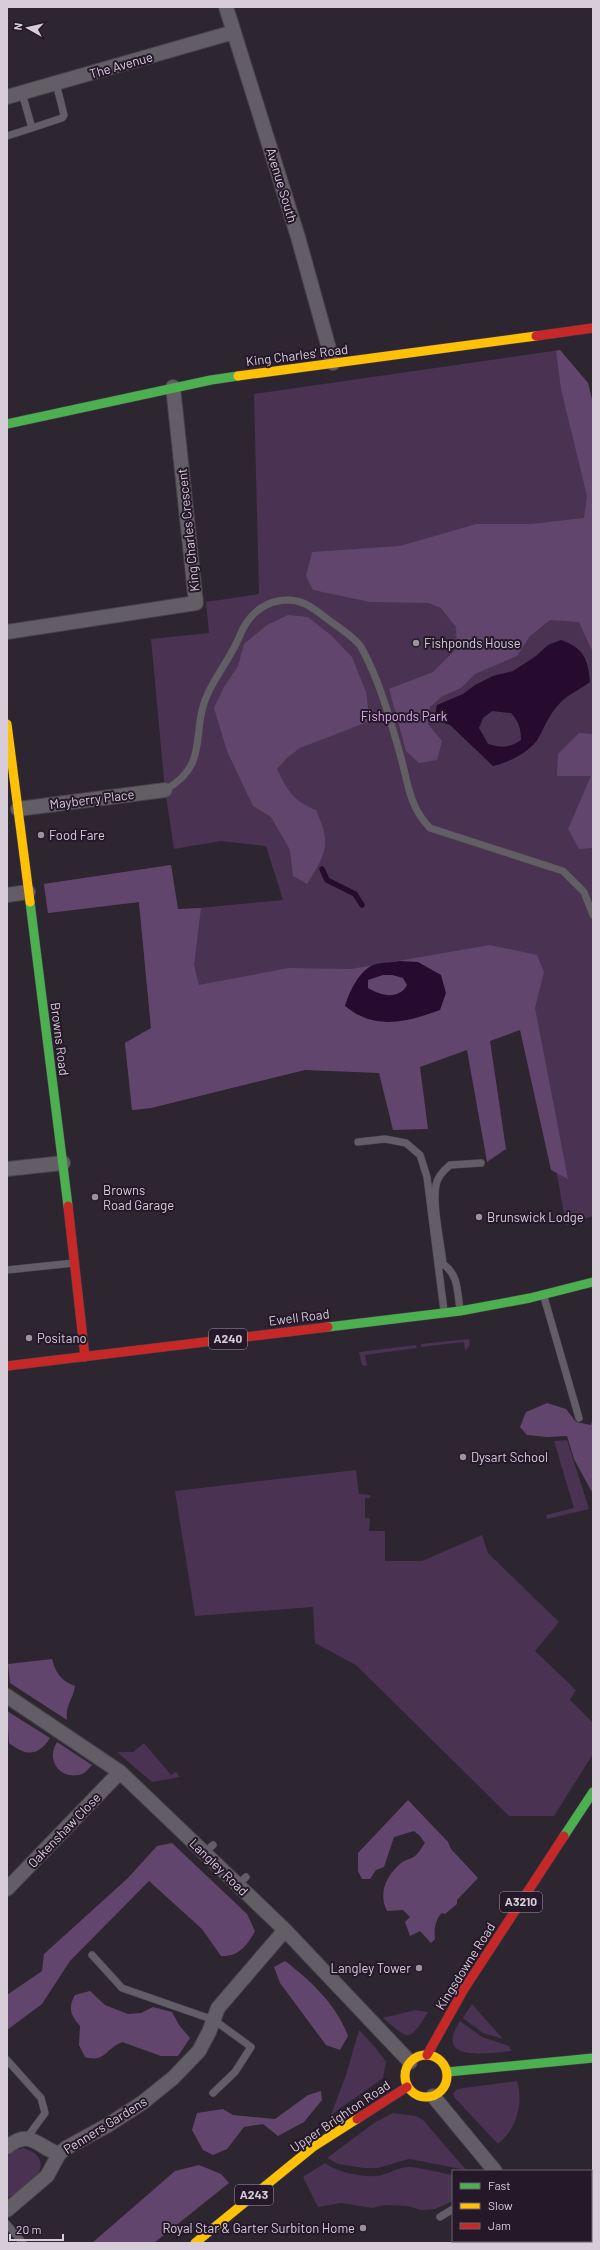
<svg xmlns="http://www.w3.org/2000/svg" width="600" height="2250" font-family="Barlow,sans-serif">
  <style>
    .green { fill: #4a3253 }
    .forest { fill: #62456c }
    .water { fill: #270b2f; fill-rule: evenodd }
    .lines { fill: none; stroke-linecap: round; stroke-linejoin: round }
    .stream { stroke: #270b2f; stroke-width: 5.5 }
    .lane-casing { stroke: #474149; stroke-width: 8 }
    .street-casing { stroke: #474149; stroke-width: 16 }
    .fast-casing { stroke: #474149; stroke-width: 10 }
    .slow-casing { stroke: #474149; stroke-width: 10 }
    .jam-casing { stroke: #474149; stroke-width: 10 }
    .lane { stroke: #635e66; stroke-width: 7 }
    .street { stroke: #635e66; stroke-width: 14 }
    .fast { stroke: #4caf50; stroke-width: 9 }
    .slow { stroke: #ffc107; stroke-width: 9 }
    .jam { stroke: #c62828; stroke-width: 9 }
    .poi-dot { fill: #9b929e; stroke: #251829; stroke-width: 1.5 }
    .labels { text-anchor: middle; stroke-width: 4; stroke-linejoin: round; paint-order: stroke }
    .shield { fill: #251829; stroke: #a197a4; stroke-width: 1 }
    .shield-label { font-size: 12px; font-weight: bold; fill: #d6cdd9 }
    .street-label { font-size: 13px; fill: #d6cdd9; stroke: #251829 }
    .poi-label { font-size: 13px; fill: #d6cdd9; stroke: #251829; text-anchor: start }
    .park-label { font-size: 13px; fill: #deabef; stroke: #251829 }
  </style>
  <rect width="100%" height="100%" fill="#2d2530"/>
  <path class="green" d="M560 350 588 383 593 404V1216L566 1225 527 1009 400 1046 151 1108 132 1110 125 1043 151 1028 139 902 48 913 44 884 171 865 178 910 283 900 266 846 221 841 174 849 165 790 151 639 209 633 206 602 259 594 254 394Z
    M469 1339 470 1345 465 1351 464 1342 421 1347V1344Z
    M416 1345 417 1348 365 1355 367 1366 362 1365 359 1352Z
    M567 1440 589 1509 547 1519 546 1515 574 1508 554 1441Z
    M356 1470 359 1494 370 1495V1498H365V1518H370L369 1531H385V1561H422L482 1535 488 1553 559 1622 535 1651 576 1690 570 1700 593 1723V1754L554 1816H509L356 1665 315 1643 313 1607 195 1616 175 1491Z
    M144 1743 171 1775 176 1772 180 1777 152 1782 117 1752H133Z
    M472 2004 503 2039 483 2033 463 2018Z
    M415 2010 428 2012C409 2043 409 2040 383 2018Z
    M460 2021 482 2037 509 2046 512 2051C489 2053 432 2063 460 2021Z
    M359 2030 375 2047 386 2062 383 2078 331 2115 347 2072Z
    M517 2081C524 2105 516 2129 498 2144L455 2098 453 2094 456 2090 463 2088Z
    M393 2113 416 2116 423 2120 466 2170 409 2159 378 2168H364L338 2164 327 2158 374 2123Z
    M23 2148C34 2151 45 2158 39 2172 37 2177 29 2182 25 2185 20 2190 14 2196 7 2197V2157L13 2151Z
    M325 2163C338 2173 362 2177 378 2176 389 2174 399 2166 411 2167 424 2168 439 2173 453 2175V2201L435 2209 421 2210 407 2206 385 2205 372 2208 341 2203 318 2207 303 2177Z"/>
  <path class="forest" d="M560 350 588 383 593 404V653L579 622 550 620 530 636 517 656 475 674 461 688 441 697 430 707 428 724 442 741 437 760 419 763 406 751 389 689 433 672 457 648 456 627 441 608 428 603 370 602 313 590 306 576 312 552 400 546 476 524H531L584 518 587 496 561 389 556 351Z
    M288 615 308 617 332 636 352 657 366 692 370 721 300 748 288 757 277 769C287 790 293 801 316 810 332 845 326 853 307 884L293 876 290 850 271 817 253 806 227 751 214 708 224 687 238 666 244 644 267 625Z
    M579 733 593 734V848L579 849 568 829 591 776H557L558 754Z
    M171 865 178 909 201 908 194 965 199 985 289 968 351 969 490 945 537 955 544 972 535 1008 568 1179 551 1170 520 1030 490 1041 506 1149 487 1162 467 1050 420 1067 428 1129 393 1130 379 1073 305 1070 151 1108 132 1110 125 1043 151 1028 139 902 48 913 44 884Z
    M547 1403 566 1409 576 1422 591 1425 593 1416V1494L574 1459 567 1436 547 1437 527 1435 520 1427 526 1412Z
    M52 1659C56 1673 60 1680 75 1686 73 1700 65 1705 67 1720L10 1683 8 1664Z
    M7 1711 50 1738C38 1757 26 1756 9 1743Z
    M57 1742 92 1765C89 1768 86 1772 82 1774 61 1781 45 1761 57 1742Z
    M408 1800 448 1842 451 1849 478 1878 457 1900V1904L445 1914 442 1913C435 1919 434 1930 435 1939L431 1943 420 1931 410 1936 405 1922 410 1917 403 1910 387 1911C378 1893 386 1876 401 1863 405 1860 411 1859 415 1856 419 1853 422 1847 425 1843L420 1836 414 1831 394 1837 384 1867 376 1870 370 1879H362L358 1871V1853Z
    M172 1843 247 1914 255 1931C247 1946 238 1957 221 1956L202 1929 149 1881 70 1961 42 2004 7 2030V1995L42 1971 44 1954 128 1878 157 1846Z
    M285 1961C310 1980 337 2005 348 2036L340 2050 326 2045 280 1983 274 1967Z
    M90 1991 105 2005 128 2014 141 2013 153 2007 172 2012 179 2025 190 2038 178 2056H161L122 2042C105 2049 105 2063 85 2057L79 2045 80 2026C70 2015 68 2007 75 1995Z
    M321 2091 322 2100 304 2122 278 2136 263 2124 244 2127 227 2149 213 2155 203 2150 192 2130 197 2113 223 2109 233 2115 275 2119 308 2095Z
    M199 2165 221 2174 229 2183 154 2243H92L175 2171Z"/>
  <path class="water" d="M561 640C584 648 588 659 590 682 582 688 568 695 562 701 551 711 546 724 539 737 532 751 508 763 493 766L450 725 434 720 437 705 463 694 475 685 493 676 513 671 536 656 548 645ZM492 711 511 713C519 722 521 729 521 740 509 748 502 748 488 744L479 728 483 718Z
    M399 961 418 962 441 975 446 993 440 1010C407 1022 375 1031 345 1006 349 993 358 973 371 966 378 962 391 963 399 961ZM383 975H392L403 978 407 985C399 1000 381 996 368 988V980Z"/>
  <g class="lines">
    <path class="stream" d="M322 869 327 880 355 894 362 905"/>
    <defs>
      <path id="lane" d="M32 128 62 118 64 115 56 83
        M7 136 32 128 22 93
        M165 790C212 764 189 730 209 691 219 671 233 654 241 633 247 618 261 604 278 601 299 597 311 606 326 618 335 625 356 638 361 647 379 679 390 719 400 754 408 782 409 807 430 828L563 871 584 892 593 915
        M358 1142 385 1139 406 1143 420 1155 427 1177 444 1311
        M7 1270 74 1263
        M544 1297 579 1418
        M460 1309C457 1292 459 1275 443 1264 441 1243 432 1205 436 1185 437 1177 444 1170 450 1165L481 1163
        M205 1852 213 1845
        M238 1884 246 1877
        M92 1955 122 1988 214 2020 251 2047 235 2072 213 2093
        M7 2060 41 2098 45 2113 26 2139
        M440 2217 453 2209
        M7 2224 23 2243"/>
      <path id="street" d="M226 7 298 237 333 363
        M7 97 234 32
        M7 632 196 603 173 387
        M18 809 165 790
        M7 895 28 892
        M7 1169 63 1163
        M7 1696 120 1772 285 1930 410 2062
        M7 1889 120 1772
        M433 2096 495 2171
        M7 2147C31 2128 37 2147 59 2154
        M7 2210 47 2176 59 2154 66 2148 108 2125 142 2103 173 2078 199 2051 209 2032 218 2008 285 1930
        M563 2241 564 2243"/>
      <path id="fast" d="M7 424 211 380 238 376
        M30 902 68 1206
        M328 1327 460 1311 530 1298 593 1282
        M564 1836 593 1792
        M447 2072 593 2058"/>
      <path id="slow" d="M238 376 536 336
        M7 724 30 902
        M405 2076a21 21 0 1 1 42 0a21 21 0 1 1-42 0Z
        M195 2243 313 2147 357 2119"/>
      <path id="jam" d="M536 336 593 328
        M68 1206 85 1357
        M7 1366 328 1327
        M427 2055 464 1989 564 1836
        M357 2119 407 2087"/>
    </defs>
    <use href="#lane" class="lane-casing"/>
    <use href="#street" class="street-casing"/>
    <use href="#fast" class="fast-casing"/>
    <use href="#slow" class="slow-casing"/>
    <use href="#jam" class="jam-casing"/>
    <use href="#lane" class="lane"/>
    <use href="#street" class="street"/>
    <use href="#fast" class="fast"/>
    <use href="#slow" class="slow"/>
    <use href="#jam" class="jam"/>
  </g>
  <g class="poi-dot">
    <circle cx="416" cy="643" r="4"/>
    <circle cx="41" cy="835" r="4"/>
    <circle cx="95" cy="1197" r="4"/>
    <circle cx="479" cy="1217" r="4"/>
    <circle cx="29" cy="1338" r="4"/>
    <circle cx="463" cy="1457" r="4"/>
    <circle cx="419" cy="1968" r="4"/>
    <circle cx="363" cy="2228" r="4"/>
  </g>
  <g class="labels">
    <g class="shield">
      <rect x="209" y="1329" width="38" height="20" rx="3"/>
      <rect x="500" y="1892" width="42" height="20" rx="3"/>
      <rect x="235" y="2185" width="38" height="20" rx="3"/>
    </g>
    <g class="shield-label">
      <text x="228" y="1343">A240</text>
      <text x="521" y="1906">A3210</text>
      <text x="254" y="2199">A243</text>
    </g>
    <g class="street-label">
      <text transform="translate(121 65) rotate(-16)" y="5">The Avenue</text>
      <text transform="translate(282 185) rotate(73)" y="5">Avenue South</text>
      <text transform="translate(297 355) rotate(-7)" y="5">King Charles' Road</text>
      <text transform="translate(188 530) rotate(-96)" y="5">King Charles Crescent</text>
      <text transform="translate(92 799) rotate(-7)" y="5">Mayberry Place</text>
      <text transform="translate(60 1039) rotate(83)" y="5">Browns Road</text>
      <text transform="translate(299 1317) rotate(-7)" y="5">Ewell Road</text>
      <text transform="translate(64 1830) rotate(-46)" y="5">Oakenshaw Close</text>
      <text transform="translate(219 1867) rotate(44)" y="5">Langley Road</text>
      <text transform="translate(465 1966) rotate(-58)" y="5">Kingsdowne Road</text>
      <text transform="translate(340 2116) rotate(-34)" y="5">Upper Brighton Road</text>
      <text transform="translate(105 2125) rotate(-32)" y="5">Penners Gardens</text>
    </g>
    <g class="poi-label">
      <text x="424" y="648">Fishponds House</text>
      <text x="49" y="840">Food Fare</text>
      <text x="103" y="1195">Browns<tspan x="103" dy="15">Road Garage</tspan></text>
      <text x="487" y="1222">Brunswick Lodge</text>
      <text x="37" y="1343">Positano</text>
      <text x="471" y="1462">Dysart School</text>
      <text x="411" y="1973" text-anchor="end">Langley Tower</text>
      <text x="355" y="2233" text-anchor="end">Royal Star &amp; Garter Surbiton Home</text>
    </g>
    <g class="park-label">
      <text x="404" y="721">Fishponds Park</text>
    </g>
  </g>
  <rect width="600" height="2250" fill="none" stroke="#d6cdd9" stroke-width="16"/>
  <rect x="452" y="2170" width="140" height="72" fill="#251829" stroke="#6c606f"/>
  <rect x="460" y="2183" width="20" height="6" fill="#4caf50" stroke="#6c606f"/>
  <text x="488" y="2190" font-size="12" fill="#d6cdd9">Fast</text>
  <rect x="460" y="2203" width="20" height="6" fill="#ffc107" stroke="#6c606f"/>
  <text x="488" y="2210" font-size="12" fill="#d6cdd9">Slow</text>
  <rect x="460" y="2223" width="20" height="6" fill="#c62828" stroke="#6c606f"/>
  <text x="488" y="2230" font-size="12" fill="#d6cdd9">Jam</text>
  <g transform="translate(28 28) rotate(278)" stroke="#251829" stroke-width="3" paint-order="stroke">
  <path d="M0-3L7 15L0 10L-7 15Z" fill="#d6cdd9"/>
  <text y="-6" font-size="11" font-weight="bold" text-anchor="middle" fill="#d6cdd9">N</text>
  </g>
  <path d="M10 2234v6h53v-6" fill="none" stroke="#d6cdd9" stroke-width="2"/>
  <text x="16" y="2234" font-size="12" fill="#d6cdd9" stroke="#251829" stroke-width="3" paint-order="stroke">20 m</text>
</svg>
